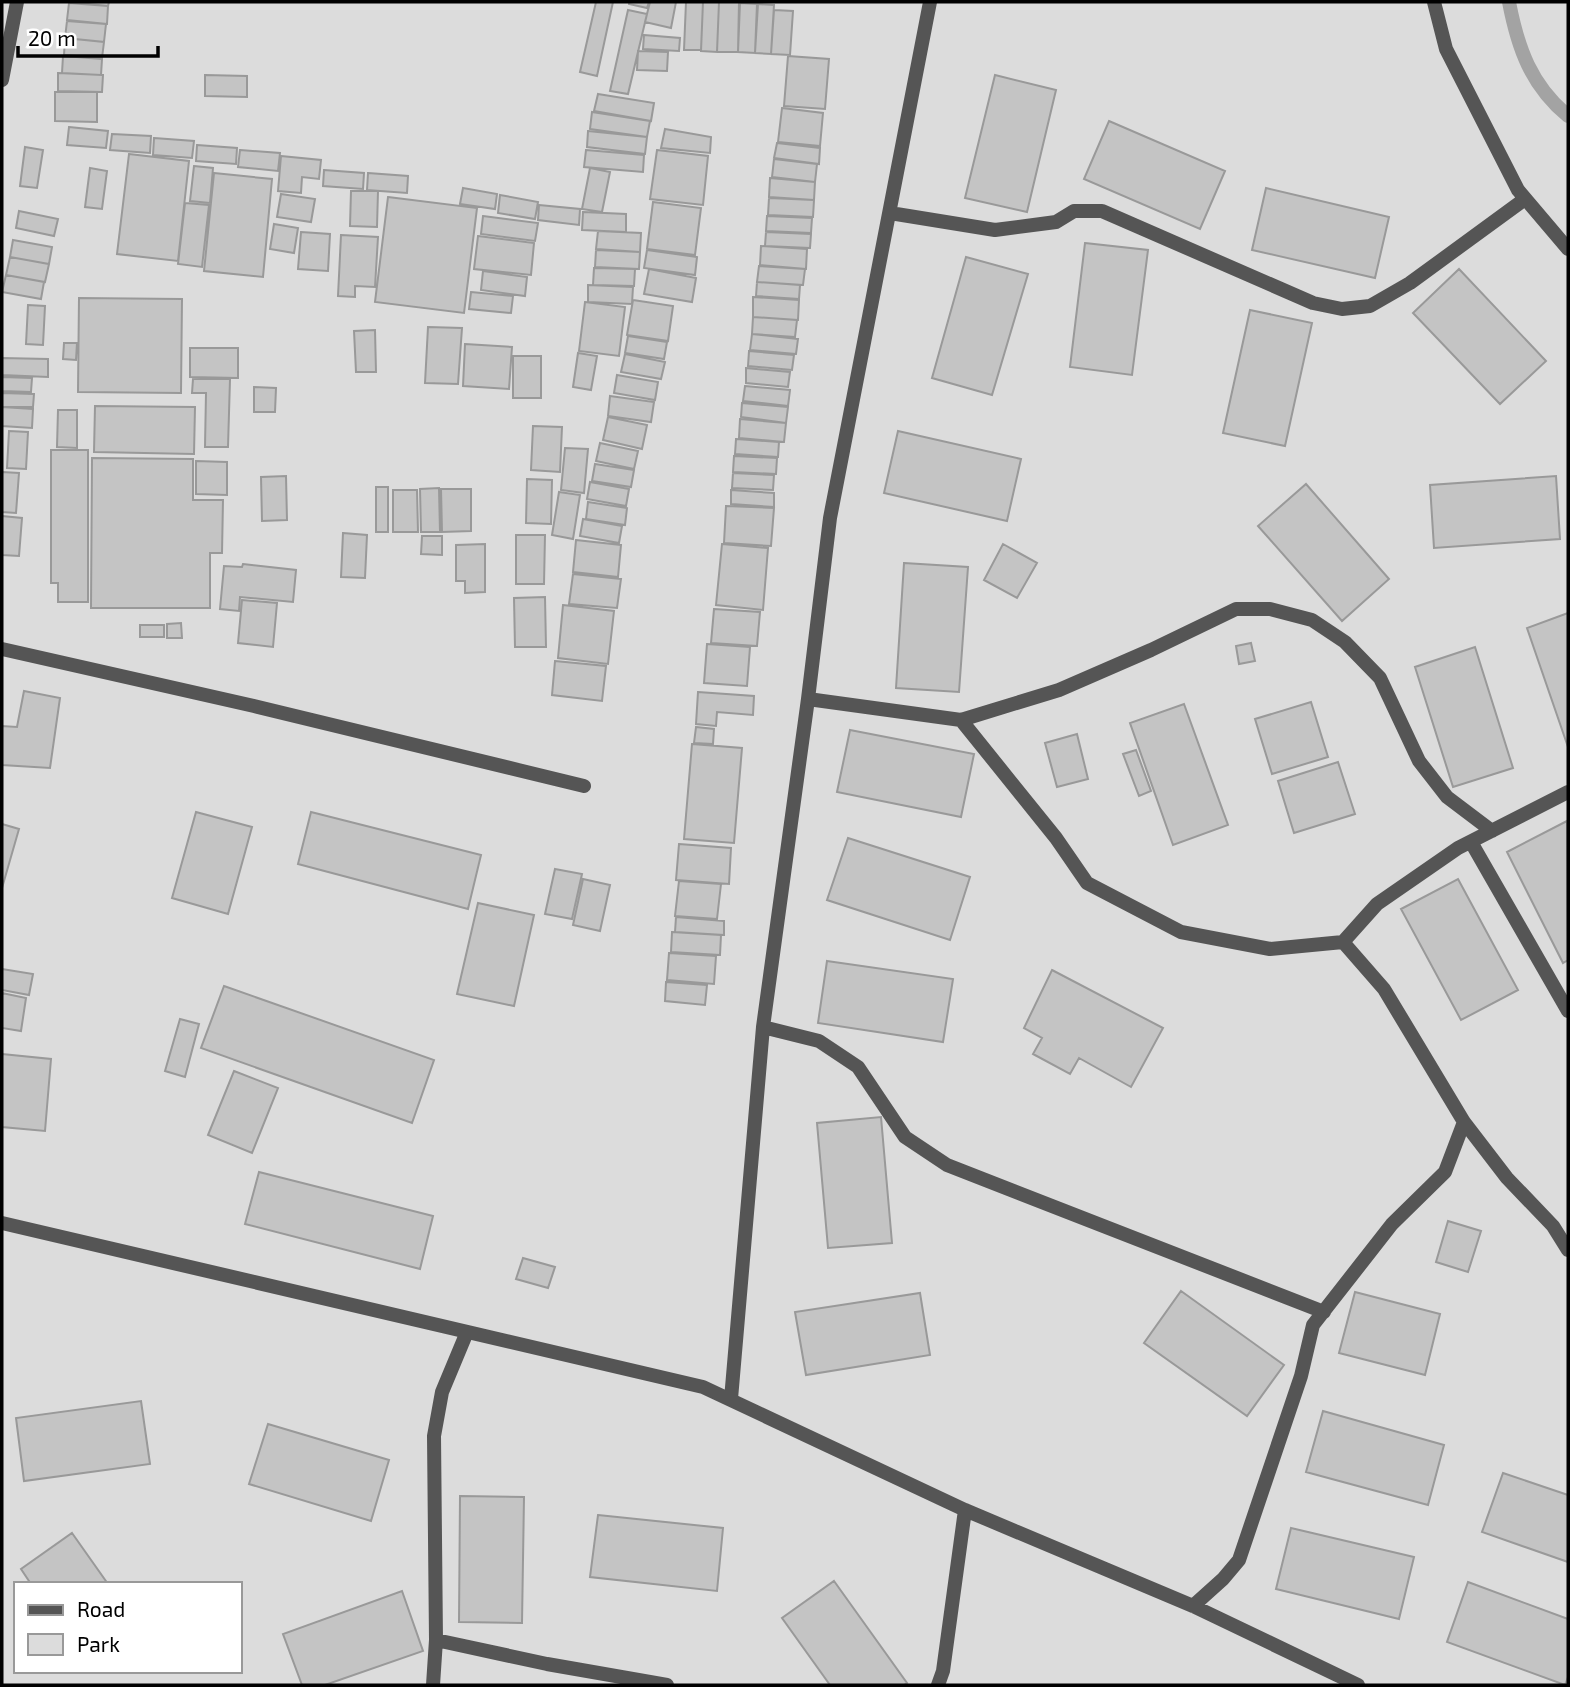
<svg xmlns="http://www.w3.org/2000/svg" width="1570" height="1687" font-family="'Exo 2',sans-serif">
  <style>
    .green { fill: #dcdcdc; fill-rule: evenodd }
    .lines { fill: none; stroke-linecap: round; stroke-linejoin: round }
    .stream { stroke: #a3a3a3; stroke-width: 14 }
    .building { fill: #c4c4c4; stroke: #999; stroke-width: 2 }
    .service { stroke: #555; stroke-width: 14 }
    .minor { stroke: #555; stroke-width: 14 }
  </style>
  <rect width="100%" height="100%" fill="#fff"/>
  <path class="green" d="M2 2H1568V1685H2ZM16 1584H240V1671H16Z"/>
  <g class="lines">
    <path class="stream" d="M1509 2C1518 49 1531 85 1568 116"/>
  </g>
  <path class="building" d="M69 2H109L108 6Z
    M596 2H613L597 76 580 72Z
    M629 2H649L647 8 629 4Z
    M650 2H676L671 28 645 22Z
    M686 2H703L701 50H684Z
    M703 2H719L717 52 701 51Z
    M719 2H739L738 52H717Z
    M69 3 108 6 107 24 67 20Z
    M740 3 757 4 755 53 738 52Z
    M758 4 774 5 771 54 755 53Z
    M628 10 647 14 628 94 610 91Z
    M774 10 793 11 790 55 771 54Z
    M67 21 106 24 104 42 65 38Z
    M644 35 680 38 679 51 643 49Z
    M65 38 104 42 102 58 64 55Z
    M638 51 668 52 667 71 637 70Z
    M63 56 102 59 101 75 62 73Z
    M788 56 829 59 825 109 784 106Z
    M58 73 103 75 102 92 58 91Z
    M205 75 247 76V97L205 96Z
    M995 75 1056 90 1027 212 965 198Z
    M55 92H97V122L55 121Z
    M598 94 654 103 651 121 594 111Z
    M782 108 823 113 820 146 778 142Z
    M592 112 650 121 647 137 590 129Z
    M1109 121 1225 171 1200 229 1084 179Z
    M69 127 108 131 106 148 67 145Z
    M665 129 711 137 710 153 661 148Z
    M588 131 647 137 645 154 587 147Z
    M112 134 151 136 150 153 110 150Z
    M154 138 194 141 192 158 153 155Z
    M777 143 820 148 819 164 774 158Z
    M197 145 237 148 236 164 196 161Z
    M25 147 43 150 37 188 20 186Z
    M240 150 280 153 278 171 238 167Z
    M586 150 644 155 643 172 584 167Z
    M657 150 708 156 703 205 650 199Z
    M129 154 189 161 178 261 117 254Z
    M281 156 321 160 319 179 302 177 301 193 278 191Z
    M774 159 817 164 815 182 772 177Z
    M194 166 213 168 210 203 190 201Z
    M90 168 107 171 102 209 85 207Z
    M590 168 610 172 602 212 582 209Z
    M324 170 364 173 363 189 323 186Z
    M214 173 272 179 263 277 204 271Z
    M368 173 408 176 407 193 367 190Z
    M770 178 815 182 814 200 769 197Z
    M463 188 497 194 495 209 460 204Z
    M1266 188 1389 217 1375 278 1252 250Z
    M351 191H378L377 227 350 226Z
    M281 194 315 199 311 222 277 217Z
    M500 195 538 202 535 219 498 213Z
    M388 197 477 208 464 313 375 302Z
    M769 198 814 200 813 217 768 215Z
    M653 202 701 208 695 255 647 249Z
    M185 203 209 205 202 267 178 264Z
    M539 205 580 209 579 225 538 220Z
    M19 211 58 219 54 236 16 228Z
    M583 212 626 214V232L582 230Z
    M483 216 538 223 535 241 481 234Z
    M767 216 812 218 811 233 766 231Z
    M274 224 298 228 294 253 270 249Z
    M598 231 641 233 640 252 596 249Z
    M301 232 330 234 328 271 298 269Z
    M766 232 811 234 810 248 765 246Z
    M341 235 378 237 375 287 355 286V297L338 296Z
    M478 236 534 243 531 275 474 269Z
    M13 240 52 247 49 264 10 257Z
    M1085 243 1148 250 1132 375 1070 367Z
    M761 246 807 249 806 269 760 265Z
    M596 250 640 252 639 269 595 267Z
    M647 250 697 257 695 275 644 268Z
    M10 257 49 264 45 282 6 275Z
    M966 257 1028 274 992 395 932 378Z
    M759 266 805 269 803 285 757 282Z
    M594 268 635 269 634 286 593 285Z
    M649 269 696 278 692 302 644 294Z
    M1459 269 1546 361 1500 404 1413 313Z
    M483 271 527 277 525 296 481 290Z
    M6 275 44 282 41 299 2 292Z
    M757 282 800 285 799 299 756 296Z
    M588 285 633 287 632 304 588 302Z
    M471 292 513 296 511 313 469 309Z
    M753 297 799 300 798 320 753 317Z
    M79 298 182 299 181 393 78 392Z
    M633 300 673 306 668 341 627 335Z
    M585 302 625 307 619 356 579 351Z
    M28 305 45 306 43 345 26 344Z
    M1250 310 1312 323 1285 446 1223 433Z
    M753 317 797 320 795 337 752 334Z
    M428 327 462 328 458 384 425 383Z
    M375 330 376 372H356L354 331Z
    M752 334 798 339 796 354 750 350Z
    M628 336 667 342 664 359 625 353Z
    M64 343H77L76 360 63 359Z
    M465 344 512 347 509 389 463 386Z
    M190 348H238V378L190 377Z
    M749 351 794 355 792 370 748 366Z
    M578 353 597 356 591 390 573 387Z
    M625 354 665 362 661 379 621 372Z
    M513 356H541V398H513Z
    M2 358 48 359V377L2 375Z
    M746 368 790 372 788 387 746 383Z
    M617 375 658 382 655 400 614 393Z
    M2 377 32 378 31 392 2 391Z
    M193 379H230L228 447H205L206 393H192Z
    M745 386 790 390 788 406 743 401Z
    M254 387 276 388 275 412H254Z
    M2 393 34 394 33 407H2Z
    M610 396 654 402 651 422 608 416Z
    M742 403 788 407 786 423 741 417Z
    M95 406 195 407 194 454 94 452Z
    M2 407 33 409 32 428 2 426Z
    M58 410H77V448L57 447Z
    M608 417 647 425 642 449 603 440Z
    M740 419 786 423 784 442 739 438Z
    M533 426 562 427 560 472 531 470Z
    M9 431 28 432 26 469 7 468Z
    M898 431 1021 459 1007 521 884 493Z
    M736 439 779 442 778 457 735 454Z
    M600 443 638 451 634 469 596 461Z
    M565 448 588 449 584 493 561 490Z
    M51 450H88V602H58V583H51Z
    M734 456 777 458 776 474 733 472Z
    M92 458 193 459V500H223L222 553H210V608H91Z
    M196 461 227 462V495L196 494Z
    M595 464 634 470 631 487 592 481Z
    M2 472 19 473 16 513 2 512Z
    M733 473 774 475 773 490 732 488Z
    M286 476 287 520 262 521 261 477Z
    M1556 476 1560 539 1434 548 1430 485Z
    M527 479 552 480 551 524 526 523Z
    M590 482 629 489 626 506 587 499Z
    M1306 484 1389 579 1342 621 1258 526Z
    M376 487H388V532H376Z
    M439 488 440 532H421L420 489Z
    M441 489H471V531L442 532Z
    M393 490H417L418 532H393Z
    M731 490 774 493V507L731 504Z
    M559 492 580 495 573 539 552 535Z
    M588 502 627 508 625 525 586 519Z
    M726 506 774 508 771 546 724 543Z
    M2 516 22 518 19 556 2 555Z
    M583 519 622 526 619 543 580 536Z
    M343 533 367 535 365 578 341 577Z
    M516 535H545L544 584H516Z
    M422 536H442V555L421 554Z
    M576 540 621 545 618 577 573 572Z
    M485 544V592L465 593V581H456V545Z
    M722 544 768 548 763 610 716 605Z
    M1003 544 1037 563 1017 598 984 580Z
    M904 563 968 567 959 692 896 688Z
    M243 564 296 570 293 602 240 597 239 611 220 609 224 566 242 567Z
    M573 574 621 579 617 608 569 604Z
    M545 597 546 647H515L514 598Z
    M242 600 277 603 273 647 238 643Z
    M563 605 614 611 608 664 558 658Z
    M714 609 760 612 757 646 711 643Z
    M1568 613V747L1527 628Z
    M181 623 182 638H167V624Z
    M140 625H164V637H140Z
    M1251 643 1255 661 1239 664 1236 646Z
    M707 644 750 647 747 686 704 683Z
    M1475 647 1513 768 1453 787 1415 667Z
    M555 661 606 666 602 701 552 695Z
    M24 691 60 698 50 768 2 765V726L17 727Z
    M698 692 754 696 753 715 717 712 716 726 696 724Z
    M1311 702 1328 757 1272 774 1255 719Z
    M1184 704 1228 825 1173 845 1130 723Z
    M696 727 714 729 713 744 694 743Z
    M850 730 974 754 961 817 837 792Z
    M1077 734 1088 779 1057 787 1045 743Z
    M692 744 742 748 734 843 684 839Z
    M1136 750 1151 791 1139 796 1123 754Z
    M1338 762 1355 814 1294 833 1278 781Z
    M196 812 252 827 228 914 172 898Z
    M311 812 481 855 468 909 298 864Z
    M1567 821 1568 960 1563 963 1507 852Z
    M2 824 19 829 2 888Z
    M848 838 970 877 950 940 827 900Z
    M679 844 731 848 729 884 676 880Z
    M555 869 582 874 572 919 545 914Z
    M583 879 610 885 600 931 573 925Z
    M1458 879 1518 990 1461 1020 1401 909Z
    M679 881 721 884 717 919 675 916Z
    M478 903 534 915 514 1006 457 994Z
    M676 917 724 921V935L675 932Z
    M672 932 721 935 720 955 671 952Z
    M669 953 716 956 714 984 667 980Z
    M827 961 953 979 943 1042 818 1023Z
    M2 969 33 974 29 995 2 990Z
    M1052 970 1163 1028 1131 1087 1079 1058 1070 1074 1033 1054 1042 1038 1024 1028Z
    M666 982 707 985 705 1005 665 1001Z
    M224 986 434 1060 412 1123 201 1048Z
    M2 993 26 998 21 1031 2 1028Z
    M180 1019 199 1024 185 1077 165 1071Z
    M2 1054 51 1059 45 1131 2 1127Z
    M234 1071 278 1088 252 1153 208 1135Z
    M881 1117 892 1243 828 1248 817 1123Z
    M259 1172 433 1216 420 1269 245 1224Z
    M1448 1221 1481 1231 1468 1272 1436 1262Z
    M523 1258 555 1267 548 1288 516 1279Z
    M1181 1291 1284 1365 1247 1416 1144 1343Z
    M1355 1292 1440 1314 1425 1375 1339 1353Z
    M920 1293 930 1355 806 1375 795 1312Z
    M141 1401 150 1464 24 1481 16 1418Z
    M1323 1411 1444 1445 1428 1505 1306 1472Z
    M268 1424 389 1460 371 1521 249 1484Z
    M1503 1473 1568 1495V1562L1482 1532Z
    M460 1496 524 1497 522 1623 459 1622Z
    M598 1515 723 1528 717 1591 590 1577Z
    M1291 1528 1414 1557 1399 1619 1276 1589Z
    M72 1533 108 1584H31L21 1569Z
    M834 1581 907 1683 904 1685H830L782 1618Z
    M1468 1582 1568 1619V1677L1565 1685 1447 1642Z
    M402 1591 423 1651 325 1685H302L283 1634Z"/>
  <g class="lines">
    <path class="service" d="M2 649 254 706 584 786"/>
    <path class="minor" d="M1434 2 1446 49 1518 190 1568 249
      M2 80 17 2
      M890 213 995 230 1056 222 1074 211H1102L1313 303 1342 309 1370 306 1410 283 1525 199
      M808 699 961 720 1059 690 1151 650 1236 609H1270L1312 620 1345 642 1380 678 1419 761 1447 797 1492 831
      M961 720 1056 838 1087 883 1181 932 1270 949 1343 942 1384 989 1464 1122 1507 1178 1553 1226 1568 1250
      M1471 842 1568 1011
      M1343 942 1377 904 1458 848 1568 792
      M763 1027 819 1041 858 1067 905 1137 947 1165 1324 1312
      M2 1223 703 1387 965 1510 1193 1606 1358 1685
      M731 1399 763 1027 808 699 830 518 930 2
      M1193 1606 1223 1579 1239 1560 1301 1376 1313 1325 1392 1224 1445 1172 1464 1122
      M436 1640 547 1664 667 1685
      M433 1685 436 1640 434 1436 442 1392 467 1332
      M938 1685 943 1671 965 1510"/>
  </g>
  <rect width="1570" height="1687" fill="none" stroke="#000000" stroke-width="7"/>
  <rect x="14" y="1582" width="228" height="91" fill="#ffffff" stroke="#999999" stroke-width="2"/>
  <rect x="28" y="1605" width="35" height="10" fill="#555555" stroke="#999999" stroke-width="2"/>
  <text x="77" y="1617" font-size="21" fill="#000000">Road</text>
  <rect x="28" y="1634" width="35" height="21" fill="#dcdcdc" stroke="#999999" stroke-width="2"/>
  <text x="77" y="1652" font-size="21" fill="#000000">Park</text>
  <path d="M18 46v10h140v-10" fill="none" stroke="#000000" stroke-width="3.5"/>
  <text x="28" y="46" font-size="21" fill="#000000" stroke="#ffffff" stroke-width="5" paint-order="stroke">20 m</text>
</svg>
